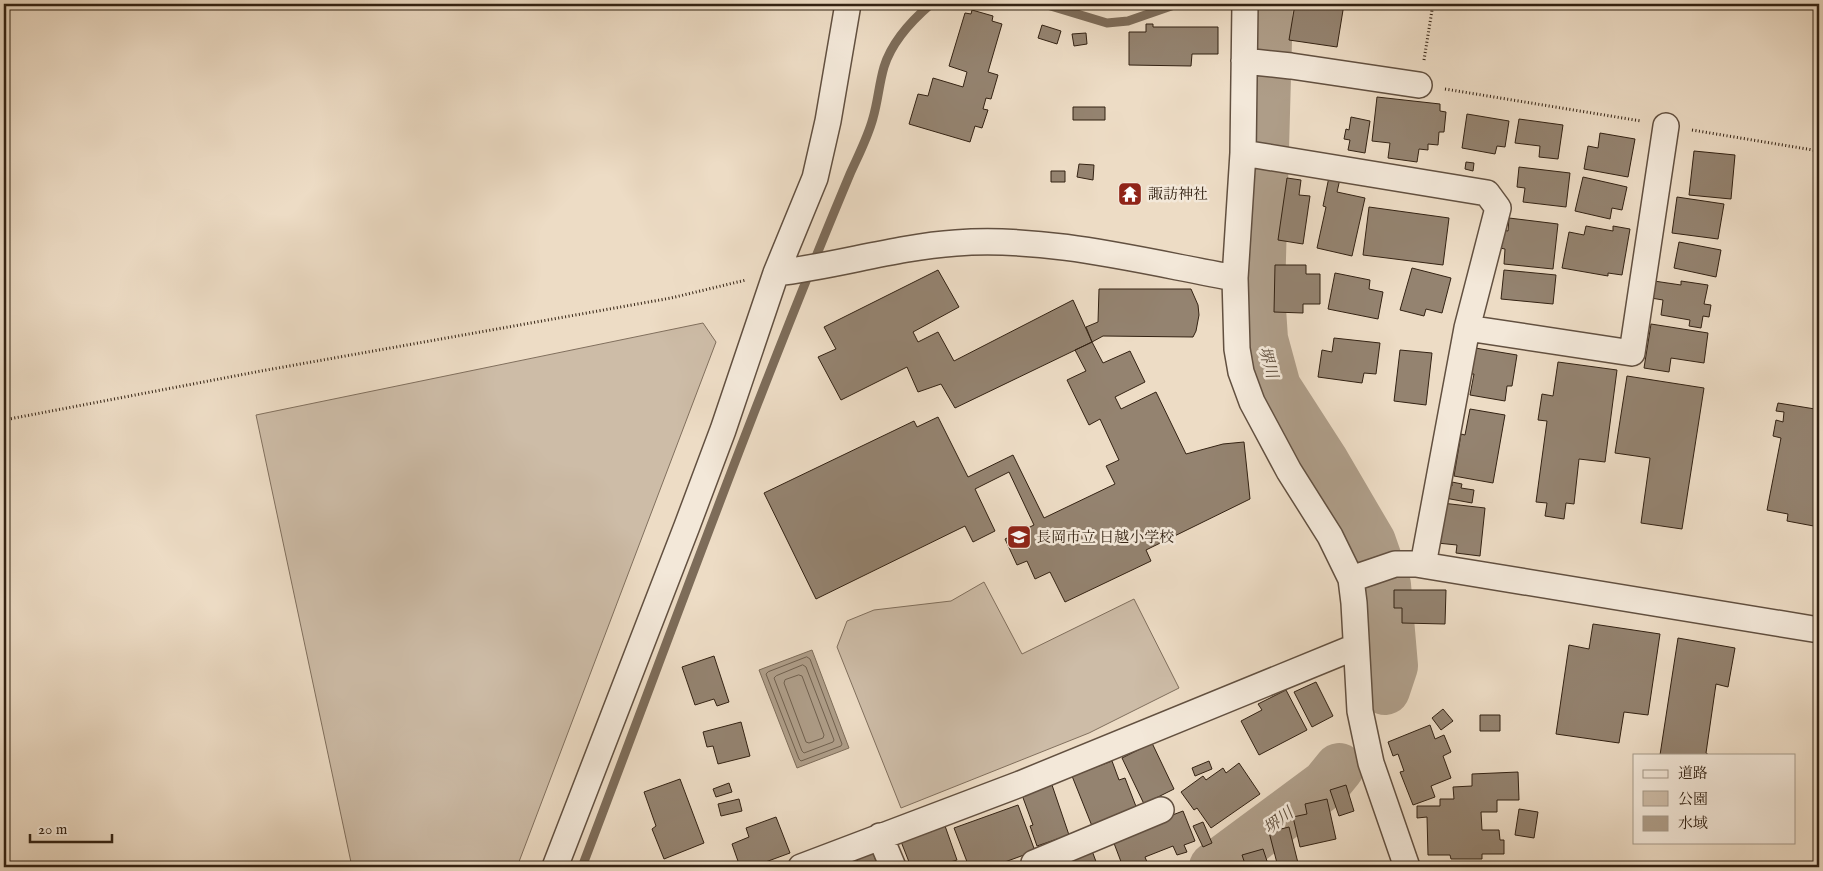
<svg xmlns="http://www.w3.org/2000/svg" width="1823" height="871" font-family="'IM FELL English','Noto Serif JP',serif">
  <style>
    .green { fill: #cdbca7; stroke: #806f5d }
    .water { fill: #ae9d88; stroke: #7d6c59 }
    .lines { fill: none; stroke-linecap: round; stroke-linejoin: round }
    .shore { stroke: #70604e; stroke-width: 1 }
    .stream { stroke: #7d6c59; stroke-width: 9 }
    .river { stroke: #ae9d88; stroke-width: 50 }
    .building { fill: #948370; stroke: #332213 }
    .minor-casing { stroke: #625040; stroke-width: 28 }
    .path { stroke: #332213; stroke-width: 3; stroke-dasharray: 1 2.5; stroke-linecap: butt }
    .minor { stroke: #f3e8d9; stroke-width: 25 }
    .labels { text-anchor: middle; stroke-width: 5; stroke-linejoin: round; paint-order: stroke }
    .poi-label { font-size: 15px; fill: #332213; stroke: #f3e8d9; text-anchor: start }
    .water-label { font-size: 16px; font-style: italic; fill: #5e4d3c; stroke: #f3e8d9 }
  </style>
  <rect width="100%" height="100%" fill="#eddcc5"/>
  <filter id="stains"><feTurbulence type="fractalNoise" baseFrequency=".004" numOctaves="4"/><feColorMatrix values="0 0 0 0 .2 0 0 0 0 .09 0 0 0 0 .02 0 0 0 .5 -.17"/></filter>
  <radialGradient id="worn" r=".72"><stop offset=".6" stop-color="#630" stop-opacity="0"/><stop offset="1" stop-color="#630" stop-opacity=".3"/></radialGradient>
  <path class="green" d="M703 323 716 342 517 867H352L256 415Z
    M984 582 1022 654 1134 599 1179 688 1089 733 901 808 837 647 847 621 874 610 951 601Z"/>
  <path class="water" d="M812 650 849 748 797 768 759 670Z"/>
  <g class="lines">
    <path class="shore" d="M807 657 810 659 842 744 841 746 801 761 799 759 766 674 768 672Z
      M803 665 806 667 834 740 833 742 804 753 802 751 774 678 776 676Z
      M799 675 802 676 824 735 823 738 809 743 806 742 784 683 785 680Z"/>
    <path class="stream" d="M1044 4 1107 23 1128 21 1177 4
      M582 867C670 636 754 403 850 174 858 156 868 137 873 118 878 101 879 84 884 67 892 41 911 21 931 4"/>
    <path class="river" d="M1268 4 1260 294 1263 339 1276 387 1323 460 1371 542 1386 585 1393 666 1385 690
      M1214 867 1326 784 1339 768"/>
  </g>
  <path class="building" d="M1295 4H1344L1337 47 1289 40Z
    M972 10 993 16 992 21 1002 24 988 72 998 75 991 99 986 98 983 109 988 110 982 128 975 126 970 142 909 124 918 94 928 96 933 78 963 87 967 72 949 66 965 13 971 14Z
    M1146 24H1153V27H1218V54H1192L1191 66 1129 65V32H1146Z
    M1042 25 1061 31 1057 44 1038 38Z
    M1086 33 1087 44 1074 46 1072 34Z
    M1377 97 1440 104V111L1446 112 1444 132H1439L1438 145 1428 144V150L1419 149 1417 162 1388 158 1390 143 1372 141Z
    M1073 107H1105V120H1073Z
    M1467 114 1509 121 1505 147 1497 146 1495 154 1462 148Z
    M1351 117 1370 121 1365 153 1348 150 1350 140 1344 139 1346 129 1349 130Z
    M1519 119 1563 125 1558 159 1539 157 1540 146 1515 143Z
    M1600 133 1635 139 1628 177 1584 169 1588 146 1598 148Z
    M1694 151 1735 155 1731 199 1689 195Z
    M1466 162 1474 163 1473 171 1465 169Z
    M1079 164 1094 165 1093 180 1077 177Z
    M1519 167 1570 173 1566 207 1523 202 1525 188 1517 187Z
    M1051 171H1065V182H1051Z
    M1329 177 1340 179 1337 192 1365 198 1352 256 1317 248 1326 207 1323 206Z
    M1583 177 1627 187 1622 210 1612 208 1610 219 1575 211Z
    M1287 178 1301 180 1299 195 1310 196 1303 244 1278 240Z
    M1677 197 1724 204 1718 239 1672 233Z
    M1369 207 1449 218 1443 265 1363 255Z
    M1509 218 1558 224 1553 269 1504 264 1505 249 1500 248 1502 230 1508 231Z
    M1586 226 1613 231V226L1630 229 1622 275 1608 273V276L1562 268 1569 232 1584 235Z
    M1679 242 1721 250 1716 277 1674 268Z
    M1275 265H1306V274H1320V304H1303V313L1274 312Z
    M1412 268 1451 278 1442 313 1426 309 1424 316 1400 310Z
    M938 270 959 307 913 332 918 342 938 332 954 361 1073 300 1092 342 955 408 941 384 918 392 907 367 841 400 818 357 836 349 824 327Z
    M1504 270 1556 275 1553 304 1501 299Z
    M1335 273 1370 280 1369 289 1383 292 1378 319 1328 309Z
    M1654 281 1681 285V281L1708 285 1704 304 1711 305 1709 317 1703 316 1701 328 1689 326 1690 320 1661 315 1663 300 1651 298Z
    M1099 289H1191L1198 305 1199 315 1196 331 1193 337 1103 336 1092 342 1086 327 1098 322Z
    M1651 324 1708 333 1704 363 1671 358 1669 372 1644 368Z
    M1334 338 1380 343 1376 374 1364 373 1362 383 1318 377 1322 350 1332 352Z
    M1092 342 1103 363 1130 351 1145 382 1115 397 1121 409 1156 392 1186 454 1223 444 1244 442 1250 499 1146 550 1151 561 1065 602 1050 572 1035 579 1027 561 1017 565 1005 539 1034 525 1009 472 975 489 995 531 973 542 965 526 816 599 764 493 914 421 917 427 938 417 968 477 1013 455 1044 518 1115 484 1106 466 1119 460 1100 419 1089 425 1067 380 1086 371 1075 350Z
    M1475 348 1517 355 1512 386H1507L1505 401 1470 395 1474 374H1471Z
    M1400 350 1432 353 1426 405 1394 401Z
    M1558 362 1617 370 1605 462 1579 459 1574 504 1566 503 1564 519 1545 516 1547 503 1536 502 1547 421 1538 420 1542 394 1553 396Z
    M1627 376 1704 388 1682 529 1641 523 1650 458 1615 453Z
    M1816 401H1819V527L1787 521 1788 514 1767 510 1781 438 1773 436 1776 420 1783 422 1784 412 1776 411 1778 403 1815 409Z
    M1470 409 1505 415 1493 483 1454 476 1461 434 1465 435Z
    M1452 482 1462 484 1461 488 1474 490 1472 503 1445 498 1447 485 1452 486Z
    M1442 503 1485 508 1480 556 1456 553 1457 545 1437 543Z
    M1394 590H1446L1445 624 1402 623V608H1394Z
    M1593 624 1660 634 1648 715 1624 712 1619 743 1556 734 1569 645 1589 649Z
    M1678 638 1735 648 1728 687 1716 684 1706 753 1709 755H1660Z
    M714 656 729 702 717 706 714 699 695 705 682 667Z
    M1316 682 1333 716 1312 727 1294 692Z
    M1286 690 1307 730 1259 755 1241 721 1262 710 1258 704Z
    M1443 709 1453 721 1441 730 1432 718Z
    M1480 715H1500V731H1480Z
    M741 722 750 756 718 764 713 746 707 747 703 732Z
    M1430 725 1435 739 1444 735 1451 752 1443 756 1451 778 1431 786 1435 797 1413 805 1400 772 1404 771 1398 754 1393 756 1388 742Z
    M1152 743 1174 789 1144 804 1122 758Z
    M1112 761 1119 780 1125 778 1137 809 1092 826 1072 776Z
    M1209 761 1212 769 1195 776 1192 768Z
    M1239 763 1260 794 1211 828 1197 808 1194 810 1181 792 1203 776 1206 780 1223 768 1226 773Z
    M1518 772 1519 800H1497V812H1481L1482 830H1499L1500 840H1504V854H1482V859H1451L1450 855H1428L1427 817 1417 818V806H1440V799H1454L1453 787 1472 786V774Z
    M680 779 704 843 664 859 652 829 656 826 644 792Z
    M729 783 732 792 716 797 713 789Z
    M1052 785 1069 835 1037 846 1030 826 1033 825 1022 795Z
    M1346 785 1354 811 1339 816 1330 790Z
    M739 799 742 811 721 816 718 804Z
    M1327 799 1336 839 1300 847 1293 817 1307 814 1305 804Z
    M1018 805 1035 851 991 867H969L954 828Z
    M1519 809 1538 812 1534 838 1515 835Z
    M1183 811 1195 841 1184 845 1187 852 1177 855 1173 846 1145 857 1149 867H1123L1112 838Z
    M776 817 790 853 752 867H740L732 844 749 837 746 828Z
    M1203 822 1212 843 1203 847 1193 826Z
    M944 823 957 860 947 863 948 867H927L926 866 911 867 900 839Z
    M1289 827 1299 867H1278L1269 832Z
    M1091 848 1098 867H1052Z
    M872 849 878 867H848L858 864 855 855Z
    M1263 849 1269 867H1246L1242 855Z"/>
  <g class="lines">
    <defs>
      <path id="minor" d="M1245 4 1243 153 1235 278 1237 349 1241 372 1252 402 1289 471 1330 536 1351 579 1354 603 1360 711 1371 763 1407 867
        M1244 61 1291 66 1419 85
        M1243 153 1487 193 1498 208 1467 328 1423 565
        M776 273C836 266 896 247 956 243 1048 236 1145 262 1235 278
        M1467 328 1632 353 1666 126
        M1351 579 1395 564H1416L1819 630
        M880 836 893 867
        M555 867 687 526 723 430 776 273 815 178 828 121 848 4
        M801 867 1020 784 1355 647
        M1036 867 1034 863 1161 810"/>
    </defs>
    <use href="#minor" class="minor-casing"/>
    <path class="path" d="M1424 60 1433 4
      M1445 89 1641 121
      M1692 130 1819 151
      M4 420 261 371 671 298 746 280"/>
    <use href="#minor" class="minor"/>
  </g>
  <defs>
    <symbol id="temple-square" viewBox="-11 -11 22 22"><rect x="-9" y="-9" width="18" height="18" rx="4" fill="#8f2418" stroke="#f3e8d9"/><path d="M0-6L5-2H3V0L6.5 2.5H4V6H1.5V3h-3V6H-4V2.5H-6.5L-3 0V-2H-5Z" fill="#fff"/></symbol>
    <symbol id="school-square" viewBox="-11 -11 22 22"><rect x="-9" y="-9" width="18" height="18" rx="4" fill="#8f2418" stroke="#f3e8d9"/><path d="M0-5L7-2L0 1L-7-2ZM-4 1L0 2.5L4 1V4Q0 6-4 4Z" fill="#fff"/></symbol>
  </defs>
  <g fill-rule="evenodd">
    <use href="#temple-square" x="1116" y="180" width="28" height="28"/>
    <use href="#school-square" x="1005" y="523" width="28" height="28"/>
  </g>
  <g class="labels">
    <g class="poi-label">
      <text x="1148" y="199">諏訪神社</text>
      <text x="1036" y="542">長岡市立 日越小学校</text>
    </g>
    <g class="water-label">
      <text transform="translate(1269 362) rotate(74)" y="6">堺川</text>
      <text transform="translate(1278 820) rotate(-37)" y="6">堺川</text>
    </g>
  </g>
  <rect width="1823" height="871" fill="none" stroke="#eddcc5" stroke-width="20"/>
  <rect x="5" y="5" width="1813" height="861" fill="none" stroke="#332213" stroke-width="2.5"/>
  <rect x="10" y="10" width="1803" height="851" fill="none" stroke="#332213"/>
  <rect x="1633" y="754" width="162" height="90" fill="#f3e8d9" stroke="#a6998a"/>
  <rect x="1643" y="770" width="25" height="8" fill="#f3e8d9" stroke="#a6998a"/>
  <text x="1678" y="778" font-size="15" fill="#332213">道路</text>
  <rect x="1643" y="791" width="25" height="15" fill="#cdbca7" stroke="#a6998a"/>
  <text x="1678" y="804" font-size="15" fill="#332213">公園</text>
  <rect x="1643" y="816" width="25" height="15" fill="#ae9d88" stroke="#a6998a"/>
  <text x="1678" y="828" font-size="15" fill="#332213">水域</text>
  <path d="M30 834v8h82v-8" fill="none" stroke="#332213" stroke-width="2.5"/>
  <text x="38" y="834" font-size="15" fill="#332213" stroke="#f3e8d9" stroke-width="4" paint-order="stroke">20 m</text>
  <rect width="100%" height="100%" filter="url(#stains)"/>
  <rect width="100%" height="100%" fill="url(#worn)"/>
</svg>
